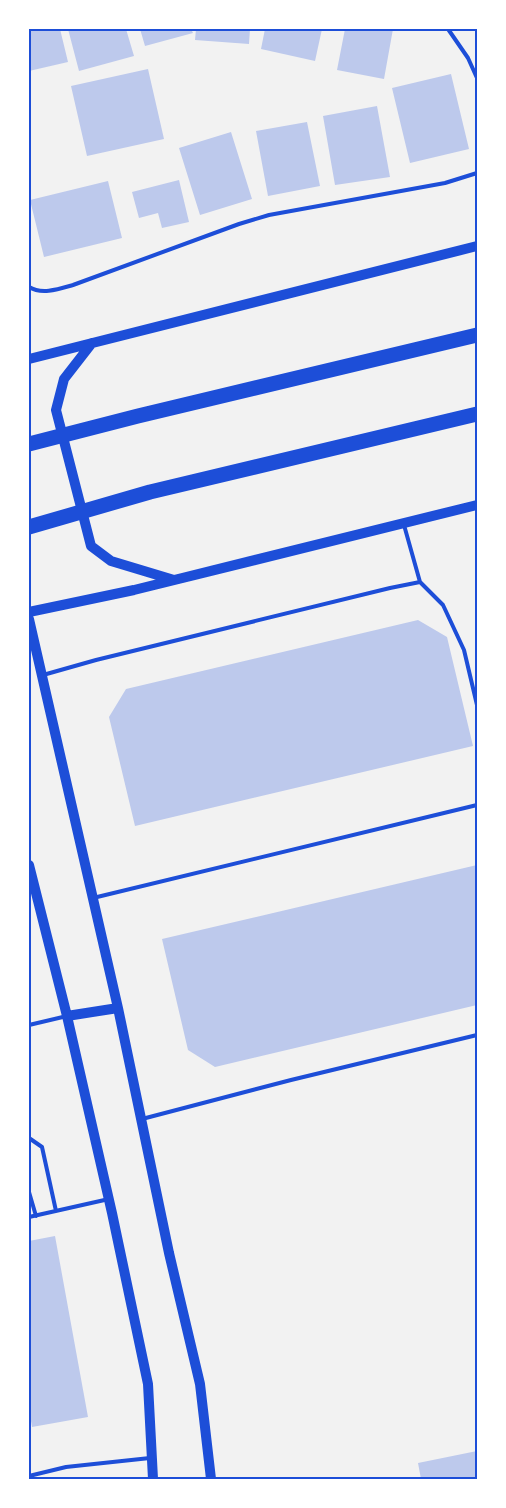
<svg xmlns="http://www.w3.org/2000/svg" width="506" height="1508" font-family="Arial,sans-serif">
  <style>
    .building { fill: #bdc9ec }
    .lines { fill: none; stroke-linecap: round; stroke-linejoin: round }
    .service { stroke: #1d4ed8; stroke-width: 4 }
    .secondary { stroke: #1d4ed8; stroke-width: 10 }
    .motorway { stroke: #1d4ed8; stroke-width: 15 }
    .neatline { fill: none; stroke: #1d4ed8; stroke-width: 2 }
  </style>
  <rect width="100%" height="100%" fill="#f2f2f2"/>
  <path class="building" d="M29 29H60L68 62 29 71Z
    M68 29H126L134 56 79 71Z
    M140 29H191L193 33 145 46Z
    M196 29H250L249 44 195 40Z
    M265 29H322L315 61 261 49Z
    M345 29H393L384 79 337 70Z
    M148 69 164 139 87 156 71 86Z
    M451 74 469 149 410 163 392 88Z
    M377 106 390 177 335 185 323 116Z
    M307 122 320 186 268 196 256 131Z
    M231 132 252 199 200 215 179 148Z
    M179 180 189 222 162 228 158 213 139 218 132 192Z
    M108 181 122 238 44 257 30 200Z
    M418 620 447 637 473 746 135 826 109 717 126 689Z
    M477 865V1005L215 1067 188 1050 162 939Z
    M55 1236 88 1417 32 1427 29 1409V1241Z
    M477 1451V1479H421L418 1463Z"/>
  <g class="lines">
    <path class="service" d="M448 29 468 58 477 78
      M29 287C42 295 59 289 73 285L239 224 269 215 445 183 477 173
      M404 525 420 582 443 605 464 650 477 705
      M43 675 96 660 390 588 420 582
      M93 898 477 805
      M29 1025 67 1016
      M142 1119 291 1080 477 1035
      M29 1138 42 1147 56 1211
      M29 1192 36 1216
      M29 1217 109 1199
      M29 1476 66 1467 150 1458"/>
    <path class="secondary" d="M92 343 64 379 56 410 91 546 111 561 174 580
      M29 359 477 246
      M29 612 134 590 477 505
      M29 619 118 1008 169 1253 200 1384 211 1479
      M29 865 67 1016 112 1213 148 1384 153 1479
      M67 1016 118 1008"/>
    <path class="motorway" d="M29 444 138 416 477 335
      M29 527 150 492 477 414"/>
  </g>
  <rect width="506" height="1508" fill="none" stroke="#ffffff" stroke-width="60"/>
  <rect x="30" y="30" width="446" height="1448" class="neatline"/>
</svg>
